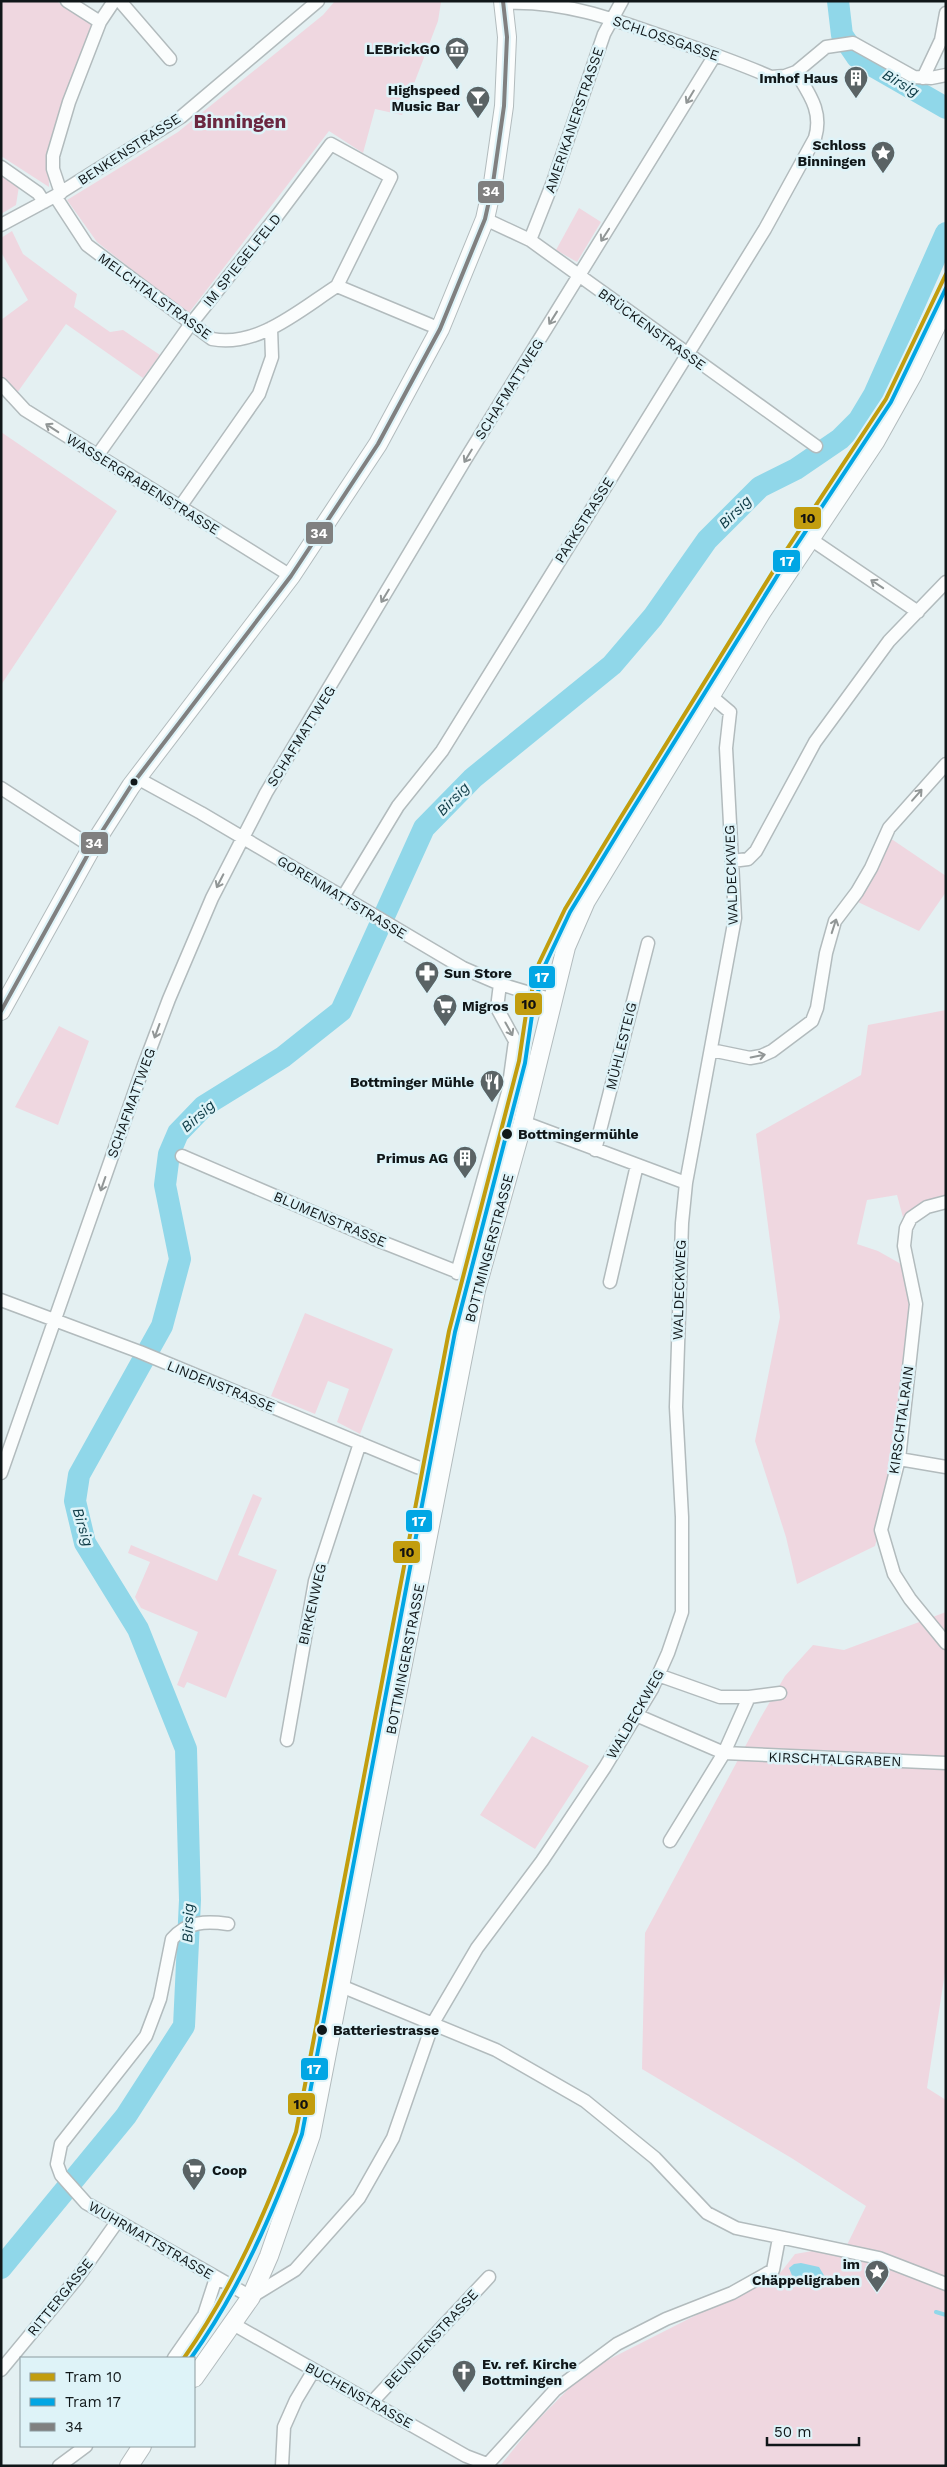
<svg xmlns="http://www.w3.org/2000/svg" width="947" height="2467" font-family="'Work Sans',sans-serif">
  <style>
    .green { fill: #efd7e0 }
    .water { fill: #90d7e9 }
    .lines { fill: none; stroke-linecap: round; stroke-linejoin: round }
    .stream { stroke: #90d7e9; stroke-width: 4 }
    .river { stroke: #90d7e9; stroke-width: 22 }
    .street-casing { stroke: #b2bbbd; stroke-width: 15 }
    .secondary-casing { stroke: #b2bbbd; stroke-width: 20 }
    .street { stroke: #fbfdfd; stroke-width: 12 }
    .secondary { stroke: #fbfdfd; stroke-width: 18 }
    .bus-1-casing { stroke: #def3f8; stroke-width: 8 }
    .bus-1 { stroke: #808080; stroke-width: 4 }
    .tram-1-casing { stroke: #def3f8; stroke-width: 8 }
    .tram-2-casing { stroke: #def3f8; stroke-width: 8 }
    .tram-1 { stroke: #c29d0e; stroke-width: 4 }
    .tram-2 { stroke: #01a6e4; stroke-width: 4 }
    .oneway { stroke: #919696 }
    .bus-dot { fill: #101719; stroke: #def3f8; stroke-width: 2 }
    .labels { text-anchor: middle; stroke-width: 5; stroke-linejoin: round; paint-order: stroke }
    .street-label { font-size: 14px; fill: #101719; stroke: #def3f8 }
    .poi-label { font-size: 14px; font-weight: bold; fill: #101719; stroke: #def3f8; text-anchor: end }
    .stop-label { font-size: 14px; font-weight: bold; fill: #101719; stroke: #def3f8; text-anchor: start }
    .water-label { font-size: 15px; font-style: italic; fill: #0e3b46; stroke: #def3f8 }
    .district-label { font-size: 19px; font-weight: bold; fill: #6b2740; stroke: #def3f8 }
    .line-badge { stroke: #def3f8; stroke-width: 2 }
    .badge-label { font-size: 14px; text-anchor: middle; font-weight: bold; fill: #fff }
    .pale-badge-label { font-size: 14px; text-anchor: middle; font-weight: bold; fill: #111 }
  </style>
  <rect width="100%" height="100%" fill="#e4f0f2"/>
  <path class="green" d="M1 1H56L92 23 48 152 49 187 1 156Z
    M335 1 441 2 438 21 402 115 375 109 363 153 329 131 188 314 97 242 67 200 178 132 323 15Z
    M1 175 19 186 16 205 1 214Z
    M579 208 601 222 577 262 556 250Z
    M12 231 23 254 77 294 74 307 110 332 123 330 160 355 143 378 66 324 17 393 1 378V320L28 300 1 252V238Z
    M1 432 117 511 1 685Z
    M890 838 946 876V892L919 931 858 902Z
    M946 1010V1200L904 1221 897 1195 867 1200 857 1244 878 1251 901 1264 913 1319 900 1451 875 1546 797 1584 786 1537 755 1441 780 1317 756 1134 861 1075 868 1025Z
    M59 1026 89 1041 58 1125 15 1107Z
    M305 1313 393 1349 360 1434 337 1422 349 1389 328 1381 315 1414 271 1396Z
    M253 1494 262 1498 238 1555 277 1570 226 1698 187 1682 184 1688 177 1685 198 1632 141 1608 135 1597 150 1562 128 1553 131 1545 217 1581Z
    M946 1612V1966L927 2088 946 2100V2466H500L534 2424 586 2371 781 2272 795 2254 847 2245 866 2206 793 2159 642 2069 645 1933 761 1717 785 1676 813 1645 844 1650Z
    M532 1736 589 1766 535 1849 480 1815Z"/>
  <path class="water" d="M801 2263 819 2267 825 2277 816 2282 793 2278 789 2268 794 2264Z"/>
  <g class="lines">
    <path class="stream" d="M936 2312 946 2315"/>
    <path class="river" d="M838 1 842 35 857 57 946 108
      M1 2268 126 2116 184 2026 190 1900 186 1749 138 1629 85 1543 75 1501 79 1475 162 1326 180 1259 165 1185 169 1154 178 1133 204 1106 283 1057 341 1011 424 828 473 778 612 665 653 617 707 540 760 487 796 469 840 439 859 420 874 395 946 233"/>
    <defs>
      <path id="street" d="M67 1 100 22
        M120 1 170 59
        M796 72 826 47 853 43 914 77 931 78 946 75
        M923 78 941 40 946 13
        M1 167 38 193 44 202
        M61 193 53 169V156L69 102 100 22 114 1
        M55 196 87 245 212 339C258 348 301 309 337 286L440 329
        M485 219 530 240 816 446
        M1 225 55 196 181 117 318 1
        M530 240 553 182 604 34 622 1
        M1 384 25 410 291 576
        M97 456 190 325 277 216 331 144 391 177 337 286
        M180 507 259 394 272 357 271 328
        M809 538 918 612
        M137 778 201 813 463 968 500 984 553 1000
        M1 788 92 847
        M732 861 748 859 756 851 815 742 889 641 946 582
        M343 897 398 806 442 751 765 229 815 138C823 111 809 94 796 72L785 76 771 77C737 62 702 50 667 38 614 19 562 0 504 3
        M711 1050 750 1058 761 1056 772 1051 812 1021 817 1008 826 953 835 921 857 892 871 868 889 828 946 764
        M523 1122 686 1183
        M595 1150 648 943
        M182 1156 382 1242 478 1280
        M946 1202 927 1207 911 1218 906 1228 904 1246 916 1304 899 1459 881 1530 894 1574 910 1599 946 1643
        M457 1273 508 1092 515 1041 497 1008 500 984
        M610 1282 637 1165
        M1 1300 140 1352 417 1467 440 1474
        M899 1459 946 1467
        M1 1473 143 1068 169 999 212 898 266 793 465 460 715 55
        M658 1675 720 1697H749L780 1693
        M636 1715 724 1753 946 1763
        M287 1740 315 1581 360 1443
        M670 1841 724 1753 749 1697
        M228 1924C206 1921 188 1921 172 1939L160 1999 146 2036 61 2144 57 2164 61 2175 86 2203 251 2297 295 2270 359 2198 393 2138 433 2023 477 1948 542 1861 605 1767 652 1689 668 1653 682 1612V1517L676 1407 682 1223 686 1183 735 918 726 748 730 712 711 696
        M341 1986 496 2050 585 2101 655 2158 707 2213 736 2228 879 2258 946 2284
        M233 2324 466 2456 487 2464
        M174 2358 204 2315 216 2278
        M1 2370 78 2277 117 2222
        M373 2401 489 2277
        M59 2466 86 2446
        M282 2466 284 2427 296 2400 314 2370
        M486 2466 555 2390 617 2344 666 2319 732 2293 773 2270 779 2238"/>
      <path id="secondary" d="M1 1011 92 847 131 786 291 576 378 444 440 329 485 219 493 183 504 106 507 37 503 1
        M194 2378 251 2297 269 2256 311 2135 476 1290 523 1122 566 947 586 901 761 613 875 442 913 374 946 306
        M129 2466 142 2446"/>
    </defs>
    <use href="#street" class="street-casing"/>
    <use href="#secondary" class="secondary-casing"/>
    <use href="#street" class="street"/>
    <use href="#secondary" class="secondary"/>
    <defs>
      <path id="bus-1" d="M1 1011 92 847 131 786 291 576 378 444 440 329 485 219 493 183 504 106 507 37 503 1"/>
    </defs>
    <use href="#bus-1" class="bus-1-casing"/>
    <use href="#bus-1" class="bus-1"/>
    <defs>
      <path id="tram-1" d="M184 2358C233 2288 266 2212 296 2132L449 1331 519 1061 526 1014 539 963 565 909 616 825 787 549 886 399 946 274"/>
      <path id="tram-2" d="M191 2358C240 2289 273 2213 302 2134L455 1332 525 1063 532 1015 545 965 570 912 621 828 792 552 891 402 946 288"/>
    </defs>
    <use href="#tram-1" class="tram-1-casing"/>
    <use href="#tram-2" class="tram-2-casing"/>
    <use href="#tram-1" class="tram-1"/>
    <use href="#tram-2" class="tram-2"/>
  </g>
  <defs><path id="oneway-shaft" d="M-6 0H5M1.5-3L5.5 0L1.5 3" fill="none" stroke-width="1.6" stroke-linecap="round" stroke-linejoin="round" transform="scale(1.25)"/></defs>
  <g class="oneway">
    <use href="#oneway-shaft" transform="translate(690 97) rotate(121)"/>
    <use href="#oneway-shaft" transform="translate(605 235) rotate(123)"/>
    <use href="#oneway-shaft" transform="translate(553 318) rotate(122)"/>
    <use href="#oneway-shaft" transform="translate(52 428) rotate(-147)"/>
    <use href="#oneway-shaft" transform="translate(468 456) rotate(121)"/>
    <use href="#oneway-shaft" transform="translate(877 584) rotate(-146)"/>
    <use href="#oneway-shaft" transform="translate(385 596) rotate(121)"/>
    <use href="#oneway-shaft" transform="translate(917 795) rotate(-49)"/>
    <use href="#oneway-shaft" transform="translate(220 881) rotate(117)"/>
    <use href="#oneway-shaft" transform="translate(834 926) rotate(-72)"/>
    <use href="#oneway-shaft" transform="translate(509 1029) rotate(61)"/>
    <use href="#oneway-shaft" transform="translate(157 1031) rotate(110)"/>
    <use href="#oneway-shaft" transform="translate(758 1056) rotate(-12)"/>
    <use href="#oneway-shaft" transform="translate(103 1184) rotate(109)"/>
  </g>
  <defs>
    <symbol id="museum-pin" viewBox="-11 -11 22 30"><path d="M0 17L-7.5 6A9.5 9.5 0 1 1 7.5 6Z" fill="#5a6365" stroke="#def3f8"/><path d="M0-6L6-3V-2H-6V-3ZM-5-1h2V3h-2ZM-1-1h2V3h-2ZM3-1h2V3H3ZM-6 4H6V6H-6Z" fill="#fff"/></symbol>
    <symbol id="building-pin" viewBox="-11 -11 22 30"><path d="M0 17L-7.5 6A9.5 9.5 0 1 1 7.5 6Z" fill="#5a6365" stroke="#def3f8"/><path d="M-4-6H4V6H1V3H-1V6H-4ZM-2.5-4.3h1.7v1.8h-1.7ZM.8-4.3h1.7v1.8H.8ZM-2.5-1h1.7V.8h-1.7ZM.8-1h1.7V.8H.8Z" fill="#fff"/></symbol>
    <symbol id="bar-pin" viewBox="-11 -11 22 30"><path d="M0 17L-7.5 6A9.5 9.5 0 1 1 7.5 6Z" fill="#5a6365" stroke="#def3f8"/><path d="M-6-5H6L.8 .8V4.5H3.5V6h-7V4.5H-.8V.8Z" fill="#fff"/></symbol>
    <symbol id="sight-pin" viewBox="-11 -11 22 30"><path d="M0 17L-7.5 6A9.5 9.5 0 1 1 7.5 6Z" fill="#5a6365" stroke="#def3f8"/><path d="M0-6L1.8-2.2L6-1.7L2.9 1.2L3.7 5.4L0 3.3L-3.7 5.4L-2.9 1.2L-6-1.7L-1.8-2.2Z" fill="#fff"/></symbol>
    <symbol id="pharmacy-pin" viewBox="-11 -11 22 30"><path d="M0 17L-7.5 6A9.5 9.5 0 1 1 7.5 6Z" fill="#5a6365" stroke="#def3f8"/><path d="M-2-6h4v4h4v4h-4v4h-4v-4h-4v-4h4Z" fill="#fff"/></symbol>
    <symbol id="supermarket-pin" viewBox="-11 -11 22 30"><path d="M0 17L-7.5 6A9.5 9.5 0 1 1 7.5 6Z" fill="#5a6365" stroke="#def3f8"/><path d="M-6-5.5h2.5l.6 2H6L4.5 2H-2.5L-4.4-4H-6ZM-1.5 3.2a1.3 1.3 0 1 0 .1 0ZM3 3.2a1.3 1.3 0 1 0 .1 0Z" fill="#fff"/></symbol>
    <symbol id="restaurant-pin" viewBox="-11 -11 22 30"><path d="M0 17L-7.5 6A9.5 9.5 0 1 1 7.5 6Z" fill="#5a6365" stroke="#def3f8"/><path d="M-5-6h1v4h1v-4h1v4h1v-4h1v5L-1.5 .5V6h-2V.5L-5-1ZM5-6V6H3V1.5H1.5Q1.5-4 5-6Z" fill="#fff"/></symbol>
    <symbol id="church-pin" viewBox="-11 -11 22 30"><path d="M0 17L-7.5 6A9.5 9.5 0 1 1 7.5 6Z" fill="#5a6365" stroke="#def3f8"/><path d="M-1.2-6h2.4v3.5h3.3v2.4h-3.3V6h-2.4V-.1h-3.3v-2.4h3.3Z" fill="#fff"/></symbol>
  </defs>
  <g fill-rule="evenodd">
    <use href="#museum-pin" x="443" y="35" width="28" height="38"/>
    <use href="#building-pin" x="842" y="64" width="28" height="38"/>
    <use href="#bar-pin" x="464" y="84" width="28" height="38"/>
    <use href="#sight-pin" x="869" y="139" width="28" height="38"/>
    <use href="#pharmacy-pin" x="413" y="959" width="28" height="38"/>
    <use href="#supermarket-pin" x="431" y="992" width="28" height="38"/>
    <use href="#restaurant-pin" x="478" y="1068" width="28" height="38"/>
    <use href="#building-pin" x="451" y="1144" width="28" height="38"/>
    <use href="#supermarket-pin" x="180" y="2156" width="28" height="38"/>
    <use href="#sight-pin" x="863" y="2258" width="28" height="38"/>
    <use href="#church-pin" x="450" y="2358" width="28" height="38"/>
  </g>
  <g class="bus-dot">
    <circle cx="134" cy="782" r="4.5"/>
    <circle cx="507" cy="1134" r="6"/>
    <circle cx="322" cy="2030" r="6"/>
  </g>
  <g class="labels">
    <g class="street-label">
      <text transform="translate(666 38) rotate(19)" y="5">SCHLOSSGASSE</text>
      <text transform="translate(574 120) rotate(-71)" y="5">AMERIKANERSTRASSE</text>
      <text transform="translate(129 149) rotate(-33)" y="5">BENKENSTRASSE</text>
      <text transform="translate(242 260) rotate(-51)" y="5">IM SPIEGELFELD</text>
      <text transform="translate(155 296) rotate(36)" y="5">MELCHTALSTRASSE</text>
      <text transform="translate(652 329) rotate(36)" y="5">BRÜCKENSTRASSE</text>
      <text transform="translate(509 389) rotate(-58)" y="5">SCHAFMATTWEG</text>
      <text transform="translate(143 484) rotate(32)" y="5">WASSERGRABENSTRASSE</text>
      <text transform="translate(584 520) rotate(-58)" y="5">PARKSTRASSE</text>
      <text transform="translate(301 736) rotate(-58)" y="5">SCHAFMATTWEG</text>
      <text transform="translate(731 875) rotate(-92)" y="5">WALDECKWEG</text>
      <text transform="translate(342 897) rotate(31)" y="5">GORENMATTSTRASSE</text>
      <text transform="translate(621 1046) rotate(-76)" y="5">MÜHLESTEIG</text>
      <text transform="translate(131 1103) rotate(-70)" y="5">SCHAFMATTWEG</text>
      <text transform="translate(330 1219) rotate(23)" y="5">BLUMENSTRASSE</text>
      <text transform="translate(489 1248) rotate(-75)" y="5">BOTTMINGERSTRASSE</text>
      <text transform="translate(679 1290) rotate(-88)" y="5">WALDECKWEG</text>
      <text transform="translate(221 1386) rotate(22)" y="5">LINDENSTRASSE</text>
      <text transform="translate(901 1420) rotate(-82)" y="5">KIRSCHTALRAIN</text>
      <text transform="translate(312 1604) rotate(-77)" y="5">BIRKENWEG</text>
      <text transform="translate(405 1659) rotate(-79)" y="5">BOTTMINGERSTRASSE</text>
      <text transform="translate(635 1714) rotate(-60)" y="5">WALDECKWEG</text>
      <text transform="translate(835 1759) rotate(2)" y="5">KIRSCHTALGRABEN</text>
      <text transform="translate(151 2240) rotate(30)" y="5">WUHRMATTSTRASSE</text>
      <text transform="translate(60 2297) rotate(-51)" y="5">RITTERGASSE</text>
      <text transform="translate(431 2339) rotate(-47)" y="5">BEUNDENSTRASSE</text>
      <text transform="translate(359 2395) rotate(29)" y="5">BUCHENSTRASSE</text>
    </g>
    <g class="poi-label">
      <text x="440" y="54">LEBrickGO</text>
      <text x="838" y="83">Imhof Haus</text>
      <text x="460" y="95">Highspeed<tspan x="460" dy="16">Music Bar</tspan></text>
      <text x="866" y="150">Schloss<tspan x="866" dy="16">Binningen</tspan></text>
      <text x="444" y="978" text-anchor="start">Sun Store</text>
      <text x="462" y="1011" text-anchor="start">Migros</text>
      <text x="474" y="1087">Bottminger Mühle</text>
      <text x="448" y="1163">Primus AG</text>
      <text x="212" y="2175" text-anchor="start">Coop</text>
      <text x="860" y="2269">im<tspan x="860" dy="16">Chäppeligraben</tspan></text>
      <text x="482" y="2369" text-anchor="start">Ev. ref. Kirche<tspan x="482" dy="16">Bottmingen</tspan></text>
    </g>
    <g class="stop-label">
      <text x="518" y="1139">Bottmingermühle</text>
      <text x="333" y="2035">Batteriestrasse</text>
    </g>
    <g class="water-label">
      <text transform="translate(901 83) rotate(30)" y="5">Birsig</text>
      <text transform="translate(735 512) rotate(-45)" y="5">Birsig</text>
      <text transform="translate(453 799) rotate(-46)" y="5">Birsig</text>
      <text transform="translate(198 1116) rotate(-42)" y="5">Birsig</text>
      <text transform="translate(83 1527) rotate(73)" y="5">Birsig</text>
      <text transform="translate(188 1923) rotate(-88)" y="5">Birsig</text>
    </g>
    <g class="district-label">
      <text x="240" y="128">Binningen</text>
    </g>
  </g>
  <g class="line-badge">
    <rect x="477" y="180" width="28" height="24" rx="5" fill="#808080"/>
    <rect x="793" y="506" width="29" height="24" rx="5" fill="#c29d0e"/>
    <rect x="305" y="521" width="29" height="24" rx="5" fill="#808080"/>
    <rect x="772" y="549" width="29" height="24" rx="5" fill="#01a6e4"/>
    <rect x="80" y="831" width="29" height="24" rx="5" fill="#808080"/>
    <rect x="528" y="965" width="28" height="24" rx="5" fill="#01a6e4"/>
    <rect x="514" y="992" width="29" height="24" rx="5" fill="#c29d0e"/>
    <rect x="405" y="1509" width="28" height="24" rx="5" fill="#01a6e4"/>
    <rect x="392" y="1540" width="29" height="24" rx="5" fill="#c29d0e"/>
    <rect x="300" y="2057" width="29" height="24" rx="5" fill="#01a6e4"/>
    <rect x="287" y="2092" width="29" height="24" rx="5" fill="#c29d0e"/>
  </g>
  <g class="badge-label">
    <text x="491" y="196">34</text>
    <text x="319" y="538">34</text>
    <text x="787" y="566">17</text>
    <text x="94" y="848">34</text>
    <text x="542" y="982">17</text>
    <text x="419" y="1526">17</text>
    <text x="314" y="2074">17</text>
  </g>
  <g class="pale-badge-label">
    <text x="808" y="523">10</text>
    <text x="529" y="1009">10</text>
    <text x="407" y="1557">10</text>
    <text x="301" y="2109">10</text>
  </g>
  <rect width="947" height="2467" fill="none" stroke="#101719" stroke-width="5"/>
  <rect x="20" y="2357" width="175" height="90" fill="#def3f8" stroke="#8c9b9f"/>
  <rect x="30" y="2373" width="25" height="8" fill="#c29d0e" stroke="#8c9b9f"/>
  <text x="65" y="2382" font-size="15" fill="#101719">Tram 10</text>
  <rect x="30" y="2398" width="25" height="8" fill="#01a6e4" stroke="#8c9b9f"/>
  <text x="65" y="2407" font-size="15" fill="#101719">Tram 17</text>
  <rect x="30" y="2423" width="25" height="8" fill="#808080" stroke="#8c9b9f"/>
  <text x="65" y="2432" font-size="15" fill="#101719">34</text>
  <path d="M767 2437v8h92v-8" fill="none" stroke="#101719" stroke-width="2.5"/>
  <text x="774" y="2437" font-size="15" fill="#101719" stroke="#def3f8" stroke-width="4" paint-order="stroke">50 m</text>
</svg>
